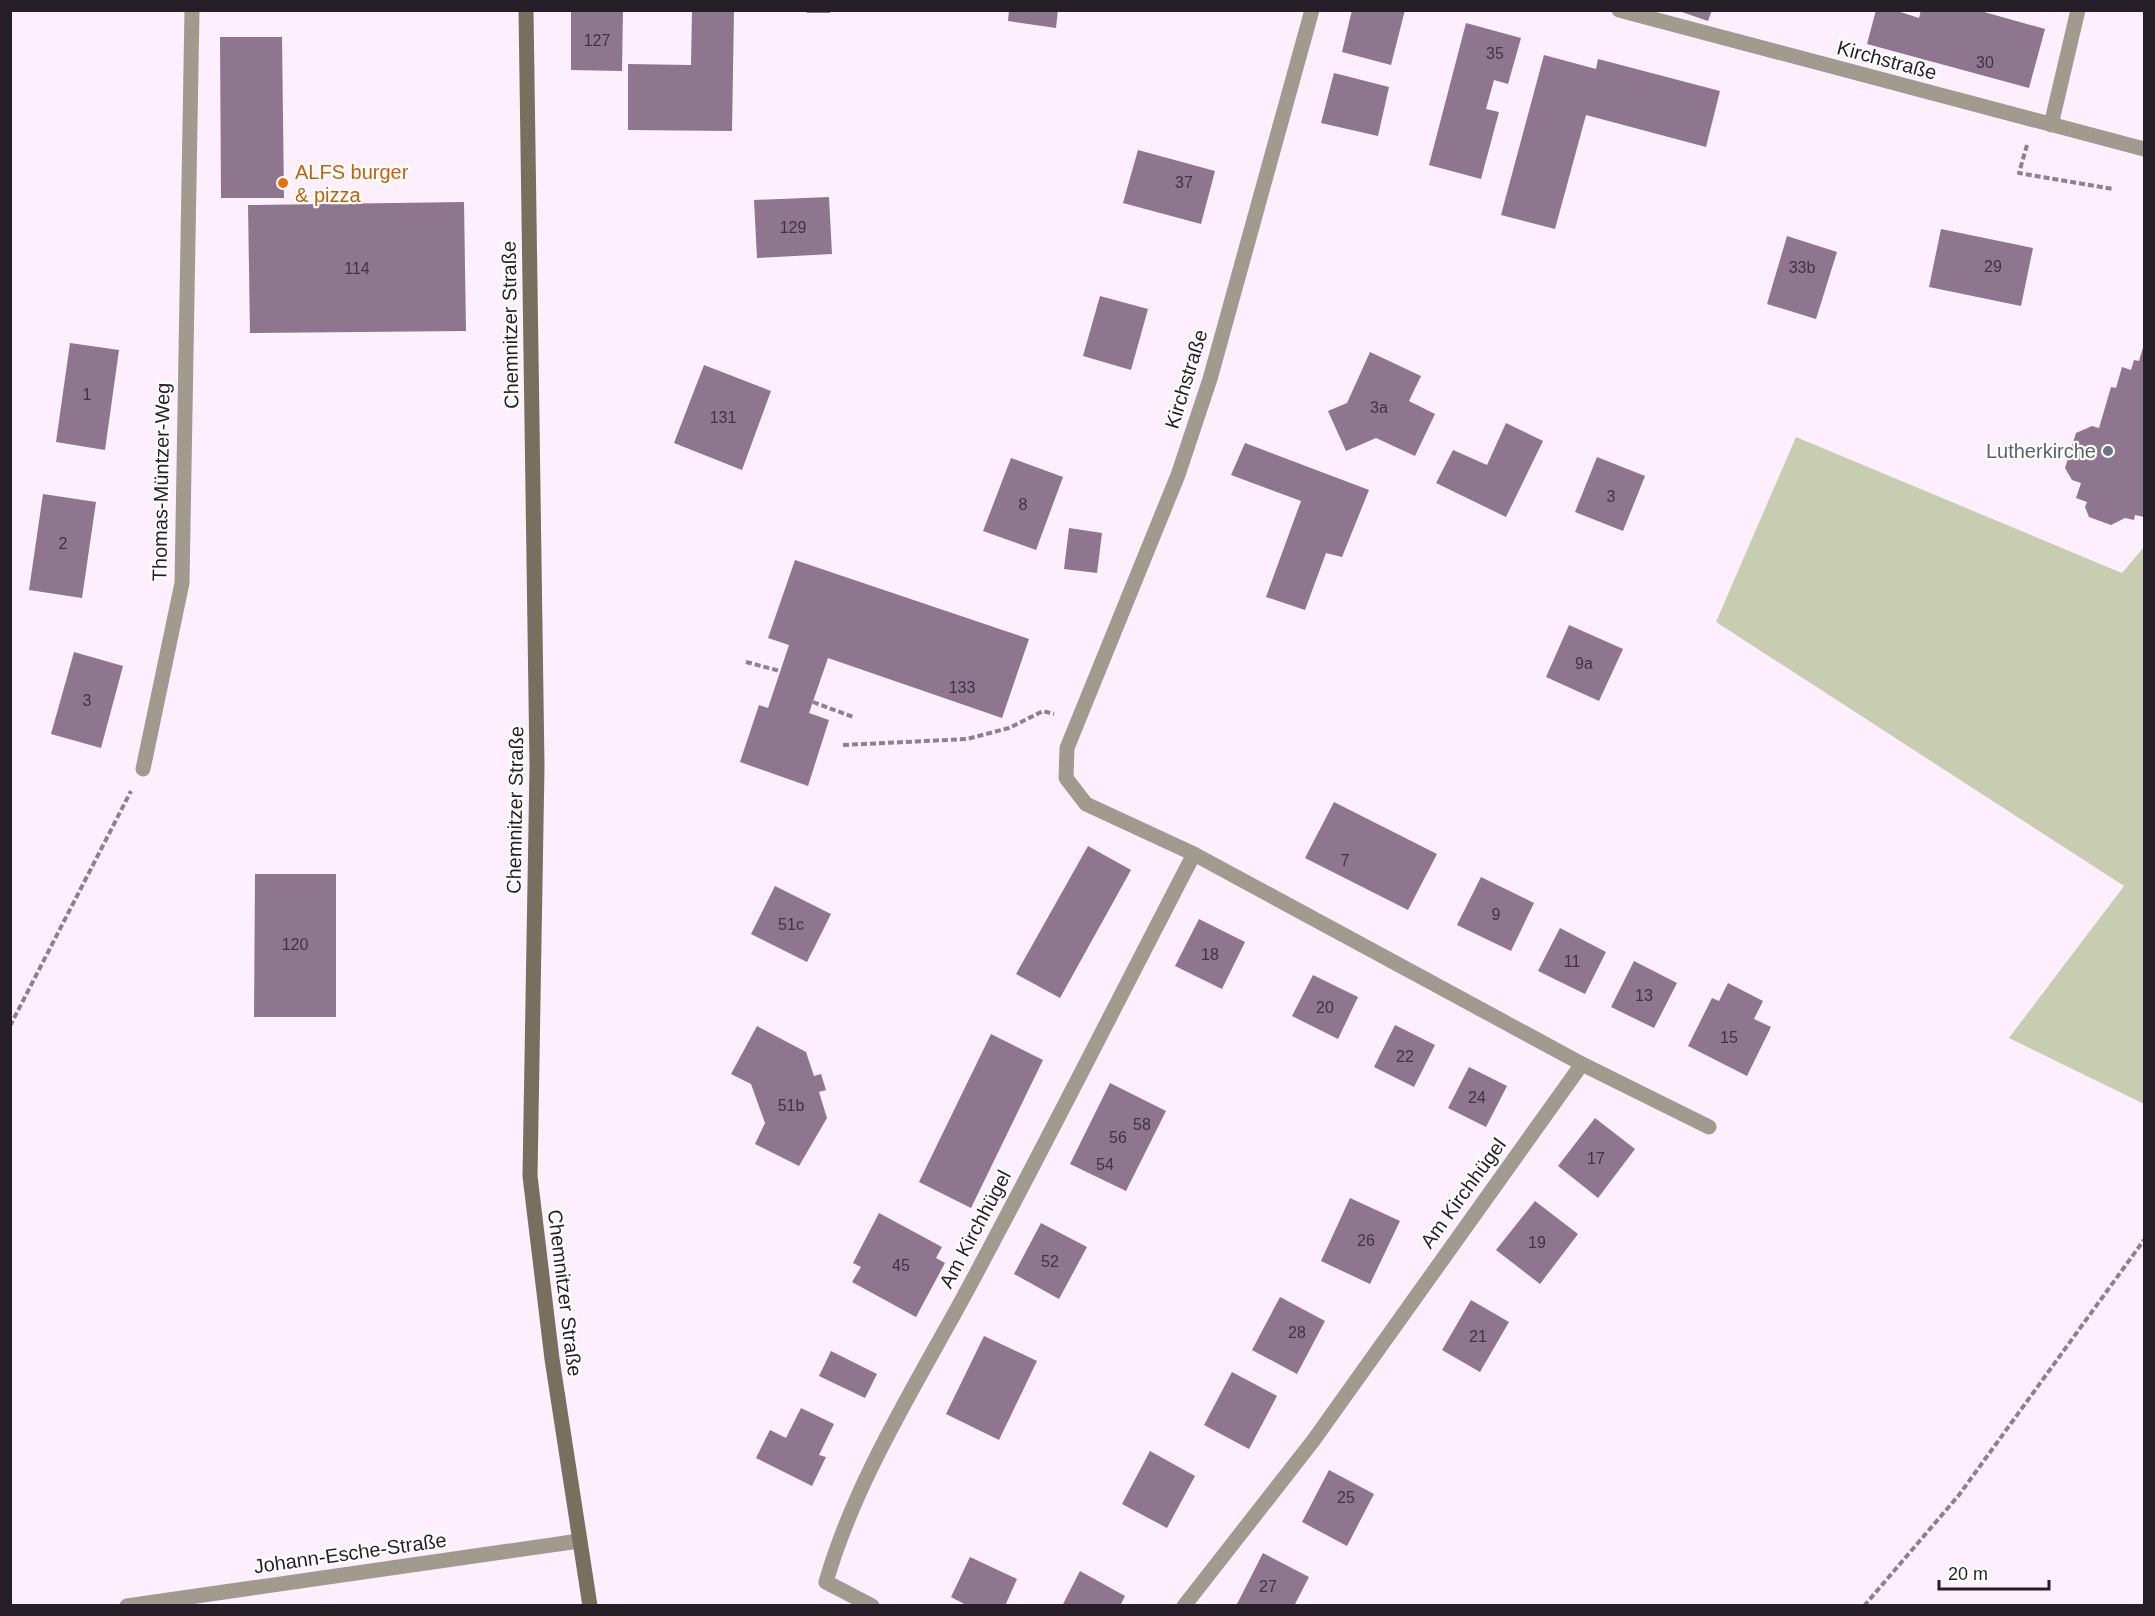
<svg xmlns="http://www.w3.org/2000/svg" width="2155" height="1616" font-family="Helvetica,sans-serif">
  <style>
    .green { fill: #c8ccb0 }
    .building { fill: #8f768f }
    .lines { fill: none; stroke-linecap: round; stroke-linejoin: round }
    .path { stroke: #8c818c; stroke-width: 4; stroke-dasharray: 6 3; stroke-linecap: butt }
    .street { stroke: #a09a8f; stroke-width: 15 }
    .secondary { stroke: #786f5f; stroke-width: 15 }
    .food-dot { fill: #e8710a; stroke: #fff; stroke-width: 2 }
    .worship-dot { fill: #6b7280; stroke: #fff; stroke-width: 2 }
    .labels { text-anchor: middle; stroke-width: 4.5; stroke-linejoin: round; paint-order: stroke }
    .number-label { font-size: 16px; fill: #403441 }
    .street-label { font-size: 20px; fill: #261e27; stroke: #fff }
    .food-label { font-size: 20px; fill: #c56008; stroke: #fff; text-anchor: start }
    .worship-label { font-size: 20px; fill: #5b616d; stroke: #fff; text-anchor: end }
  </style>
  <rect width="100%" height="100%" fill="#fdeffd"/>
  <path class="green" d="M1796 437 2122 573 2144 547V1104L2009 1038 2124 886 1716 622Z"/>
  <path class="building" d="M571 10H623L622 71 571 70Z
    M692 10H734L732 131 628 130V64L691 65Z
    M807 10H830V13H807Z
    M1009 10H1058L1056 28 1008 21Z
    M1352 10H1405L1391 65 1342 52Z
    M1676 10H1712L1708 21Z
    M1876 10H1894L1919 18 1921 10H1977L2045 29 2029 88 1867 44Z
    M1466 23 1521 38 1508 84 1494 80 1486 109 1499 112 1481 179 1429 165Z
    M220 37H282L284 198H221Z
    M1544 55 1596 69 1598 59 1720 91 1706 147 1586 115 1555 229 1501 215Z
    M1334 73 1389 87 1378 136 1321 123Z
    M1138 150 1215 171 1201 224 1123 203Z
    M829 197 832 254 757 258 754 200Z
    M464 202 466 331 250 333 248 205Z
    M1941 229 2033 248 2021 306 1929 287Z
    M1787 236 1837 252 1816 319 1767 304Z
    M1100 296 1148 309 1131 370 1083 356Z
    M70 343 119 350 105 450 56 442Z
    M2144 344V517L2135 515 2134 520 2125 518 2111 525 2089 517 2085 507 2087 502 2076 498 2081 483 2072 480 2065 468 2076 433 2092 426 2099 428 2111 387 2116 388 2122 367 2131 370 2134 360 2139 361Z
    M1370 352 1421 376 1409 401 1435 414 1415 456 1376 438 1346 451 1328 411 1347 403Z
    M704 365 771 391 742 470 674 443Z
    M1506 423 1543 441 1506 517 1436 483 1453 450 1487 465Z
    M1245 443 1369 490 1342 557 1326 553 1305 610 1266 597 1301 501 1231 475Z
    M1597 457 1645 476 1623 531 1575 512Z
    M1011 458 1063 477 1036 550 983 531Z
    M43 494 96 502 82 598 29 590Z
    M1069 528 1102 533 1097 573 1064 569Z
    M795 560 1029 639 1002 718 828 658 809 713 829 720 808 786 740 762 759 705 768 708 789 645 768 638Z
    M1569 625 1623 649 1599 701 1546 677Z
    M74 652 123 666 101 748 51 734Z
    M1334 802 1437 854 1408 910 1305 858Z
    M1088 846 1131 870 1060 998 1016 974Z
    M255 874H336V1017H254Z
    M1481 877 1534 903 1511 951 1457 925Z
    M775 886 831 914 807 962 751 934Z
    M1199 919 1245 942 1222 989 1175 966Z
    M1560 928 1606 952 1585 994 1538 971Z
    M1634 961 1677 983 1654 1028 1611 1007Z
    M1313 975 1358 997 1338 1039 1292 1016Z
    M1728 983 1763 1001 1754 1019 1771 1027 1747 1076 1688 1046 1712 998 1719 1001Z
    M1395 1025 1435 1045 1414 1087 1374 1067Z
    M757 1026 806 1052 814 1076 821 1074 826 1090 819 1092 827 1118 799 1166 755 1144 765 1123 751 1084 731 1074Z
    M991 1034 1043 1060 971 1208 919 1182Z
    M1469 1067 1507 1086 1486 1127 1448 1108Z
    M1110 1083 1166 1111 1126 1191 1070 1164Z
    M1595 1118 1635 1149 1598 1198 1558 1166Z
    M1350 1198 1400 1221 1370 1284 1321 1261Z
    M1535 1201 1578 1234 1540 1284 1496 1250Z
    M879 1213 942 1247 936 1258 945 1263 916 1317 852 1282 861 1267 853 1263Z
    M1041 1223 1087 1247 1059 1299 1014 1274Z
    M1280 1297 1325 1321 1297 1374 1252 1350Z
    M1471 1300 1509 1322 1480 1372 1442 1350Z
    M984 1336 1037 1361 999 1440 946 1414Z
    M831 1351 877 1374 865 1398 819 1376Z
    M1232 1372 1277 1396 1249 1449 1204 1425Z
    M801 1408 834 1424 819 1455 826 1457 812 1486 756 1458 770 1430 786 1438Z
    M1150 1451 1195 1476 1167 1528 1122 1504Z
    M1329 1470 1374 1494 1347 1546 1302 1522Z
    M1263 1553 1309 1577 1294 1606H1236Z
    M970 1557 1017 1579 1005 1606H968L951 1597Z
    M1080 1571 1125 1596 1120 1606H1062Z"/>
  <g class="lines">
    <path class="path" d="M2027 145 2019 173 2113 189
      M746 662 780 671
      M813 702 853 717
      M843 745 967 739 1009 728 1043 711 1054 714
      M10 1026 131 791
      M1864 1606 1959 1495 2144 1240"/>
    <path class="street" d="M1312 10 1210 379 1178 475 1067 748 1066 778 1086 804 1194 854 1582 1064 1709 1127
      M1619 10 2144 149
      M2051 125 2078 10
      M143 769 182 583 192 10
      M127 1606 579 1541
      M872 1606 826 1582C856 1478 919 1380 970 1285 1047 1142 1119 998 1194 854
      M1184 1606 1313 1441 1582 1064"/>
    <path class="secondary" d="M526 10 537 766 530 1176 552 1359 590 1606"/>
  </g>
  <circle class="food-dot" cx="283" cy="183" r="6"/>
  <circle class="worship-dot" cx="2108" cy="451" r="6"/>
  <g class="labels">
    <g class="number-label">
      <text x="597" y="46">127</text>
      <text x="1495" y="59">35</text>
      <text x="1985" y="68">30</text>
      <text x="1184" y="188">37</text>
      <text x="793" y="233">129</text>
      <text x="1993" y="272">29</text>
      <text x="1802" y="273">33b</text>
      <text x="357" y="274">114</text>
      <text x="87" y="400">1</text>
      <text x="1379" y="413">3a</text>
      <text x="723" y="423">131</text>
      <text x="1611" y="502">3</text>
      <text x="1023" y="510">8</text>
      <text x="63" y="549">2</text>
      <text x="1584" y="669">9a</text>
      <text x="962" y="693">133</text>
      <text x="87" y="706">3</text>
      <text x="1345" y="866">7</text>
      <text x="1496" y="920">9</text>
      <text x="791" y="930">51c</text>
      <text x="295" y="950">120</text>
      <text x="1210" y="960">18</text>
      <text x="1572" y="967">11</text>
      <text x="1644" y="1001">13</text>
      <text x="1325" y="1013">20</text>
      <text x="1729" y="1043">15</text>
      <text x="1405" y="1062">22</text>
      <text x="1477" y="1103">24</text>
      <text x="791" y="1111">51b</text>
      <text x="1142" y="1130">58</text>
      <text x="1118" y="1143">56</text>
      <text x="1596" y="1164">17</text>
      <text x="1105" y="1170">54</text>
      <text x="1366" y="1246">26</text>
      <text x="1537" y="1248">19</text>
      <text x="1050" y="1267">52</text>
      <text x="901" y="1271">45</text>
      <text x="1297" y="1338">28</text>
      <text x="1478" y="1342">21</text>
      <text x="1346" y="1503">25</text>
      <text x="1268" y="1592">27</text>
    </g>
    <g class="street-label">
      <text transform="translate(1887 60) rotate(15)" y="7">Kirchstraße</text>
      <text transform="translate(510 325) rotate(-91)" y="7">Chemnitzer Straße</text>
      <text transform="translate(1186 379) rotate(-73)" y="7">Kirchstraße</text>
      <text transform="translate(161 482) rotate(-89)" y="7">Thomas-Müntzer-Weg</text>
      <text transform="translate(515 810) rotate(-89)" y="7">Chemnitzer Straße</text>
      <text transform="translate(1463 1193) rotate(-54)" y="7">Am Kirchhügel</text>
      <text transform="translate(975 1229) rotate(-62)" y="7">Am Kirchhügel</text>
      <text transform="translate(565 1293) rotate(83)" y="7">Chemnitzer Straße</text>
      <text transform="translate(350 1553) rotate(-8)" y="7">Johann-Esche-Straße</text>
    </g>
    <g class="food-label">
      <text x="295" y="179">ALFS burger<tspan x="295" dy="23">&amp; pizza</tspan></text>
    </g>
    <g class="worship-label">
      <text x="2096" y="458">Lutherkirche</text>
    </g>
  </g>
  <rect width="2155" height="1616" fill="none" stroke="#261e27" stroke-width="24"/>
  <path d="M1939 1580v9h110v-9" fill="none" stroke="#261e27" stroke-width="3"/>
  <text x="1948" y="1580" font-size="18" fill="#261e27" stroke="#ffffff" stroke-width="4.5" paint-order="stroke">20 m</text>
</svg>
